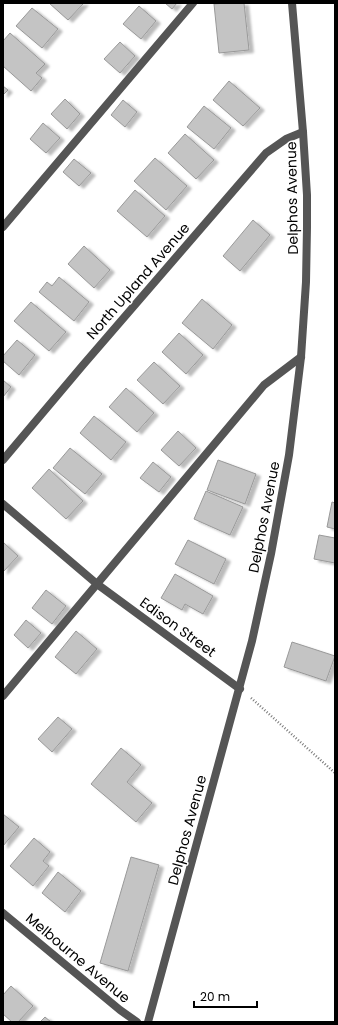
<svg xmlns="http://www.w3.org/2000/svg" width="338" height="1025" font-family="Poppins,sans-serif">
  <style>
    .building { fill: #c4c4c4; stroke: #999; filter: url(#shadow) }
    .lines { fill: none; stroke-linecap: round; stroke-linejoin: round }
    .path { stroke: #777; stroke-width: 2.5; stroke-dasharray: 1 2; stroke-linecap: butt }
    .service { stroke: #555; stroke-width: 8 }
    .minor { stroke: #555; stroke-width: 8 }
    .tertiary { stroke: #555; stroke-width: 8 }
    .labels { text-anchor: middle; stroke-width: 3; stroke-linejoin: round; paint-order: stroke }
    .street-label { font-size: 14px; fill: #000; stroke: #fff }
  </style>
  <defs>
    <filter id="shadow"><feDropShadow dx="4.5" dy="2.5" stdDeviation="1" flood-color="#0004"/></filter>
  </defs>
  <rect width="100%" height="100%" fill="#fff"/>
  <path class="building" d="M49 3H84L68 20Z
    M165 3H177L172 9Z
    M226 3H244L249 50 219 53 214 4Z
    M139 6 156 21 141 39 123 24Z
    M32 8 58 29 42 48 16 26Z
    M10 33 45 64 36 73 42 78 31 91 3 66V41Z
    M120 42 135 56 120 73 104 59Z
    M229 81 260 108 243 126 213 100Z
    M3 86 8 90 3 95Z
    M65 99 80 114 67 129 51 114Z
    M123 100 137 112 125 127 111 115Z
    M204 106 231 128 214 149 187 127Z
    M43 123 60 138 46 153 30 139Z
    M185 134 214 160 196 179 168 153Z
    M155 158 187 186 166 210 134 181Z
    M74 159 91 173 79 186 63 172Z
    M135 190 165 216 147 237 117 211Z
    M253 220 270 235 240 271 223 256Z
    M84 246 110 270 94 288 68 264Z
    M59 277 89 302 74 321 39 292 47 282 52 286Z
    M202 299 232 325 213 349 182 323Z
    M31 302 66 332 49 351 14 321Z
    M179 333 203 355 186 374 162 352Z
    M17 340 35 355 19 375 3 361V356Z
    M154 362 180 386 163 404 137 380Z
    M3 380 11 387 3 397Z
    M126 388 154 413 137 432 109 407Z
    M94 416 126 442 111 460 80 433Z
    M178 431 196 448 179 466 161 450Z
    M70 448 102 474 85 494 53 468Z
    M218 460 256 474 245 504 207 490Z
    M153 462 171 477 159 492 140 478Z
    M49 469 83 501 66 519 32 488Z
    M206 491 243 507 230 535 194 519Z
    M332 502 335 503V529L327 527Z
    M319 535 335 538V563L314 559Z
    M188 540 226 559 214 584 175 564Z
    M3 542 18 556 3 572Z
    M175 574 213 596 203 614 185 604 182 610 161 598Z
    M46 590 66 606 52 624 32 608Z
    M26 620 41 633 28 648 14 635Z
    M76 631 97 649 76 674 55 657Z
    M292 642 335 656 326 681 284 667Z
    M58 717 72 729 52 752 38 739Z
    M121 748 141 765 127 782 152 803 136 822 91 784Z
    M3 814 19 827 3 846Z
    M34 838 50 852 43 861 49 866 33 886 10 866Z
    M131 857 159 865 128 971 100 963Z
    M58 872 81 891 65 912 42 893Z
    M11 986 33 1006 18 1022H12L3 1014V995Z
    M45 1017 51 1022H40Z"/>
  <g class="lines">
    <path class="path" d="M251 698 335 773"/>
    <path class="service" d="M3 227 193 3
      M3 696 264 385 301 357"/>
    <path class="minor" d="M3 460 83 365 266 153 286 139 303 132
      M3 504 97 584 240 689
      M3 913 120 1010 137 1022"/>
    <path class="tertiary" d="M148 1022 252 641 271 554 289 455 301 357 306 282 307 227V195L303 132 292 3"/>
  </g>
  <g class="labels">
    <g class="street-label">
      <text transform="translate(292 198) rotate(-91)" y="5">Delphos Avenue</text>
      <text transform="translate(138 281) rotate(-49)" y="5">North Upland Avenue</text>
      <text transform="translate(264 517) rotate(-79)" y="5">Delphos Avenue</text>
      <text transform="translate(178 627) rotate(36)" y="5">Edison Street</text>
      <text transform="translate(187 830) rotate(-75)" y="5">Delphos Avenue</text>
      <text transform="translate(78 958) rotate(40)" y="5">Melbourne Avenue</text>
    </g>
  </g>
  <rect width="338" height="1025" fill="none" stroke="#000000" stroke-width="8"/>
  <path d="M194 1001v6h63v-6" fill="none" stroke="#000000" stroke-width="2"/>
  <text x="200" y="1001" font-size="12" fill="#000000" stroke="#ffffff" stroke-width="3" paint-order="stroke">20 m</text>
</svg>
